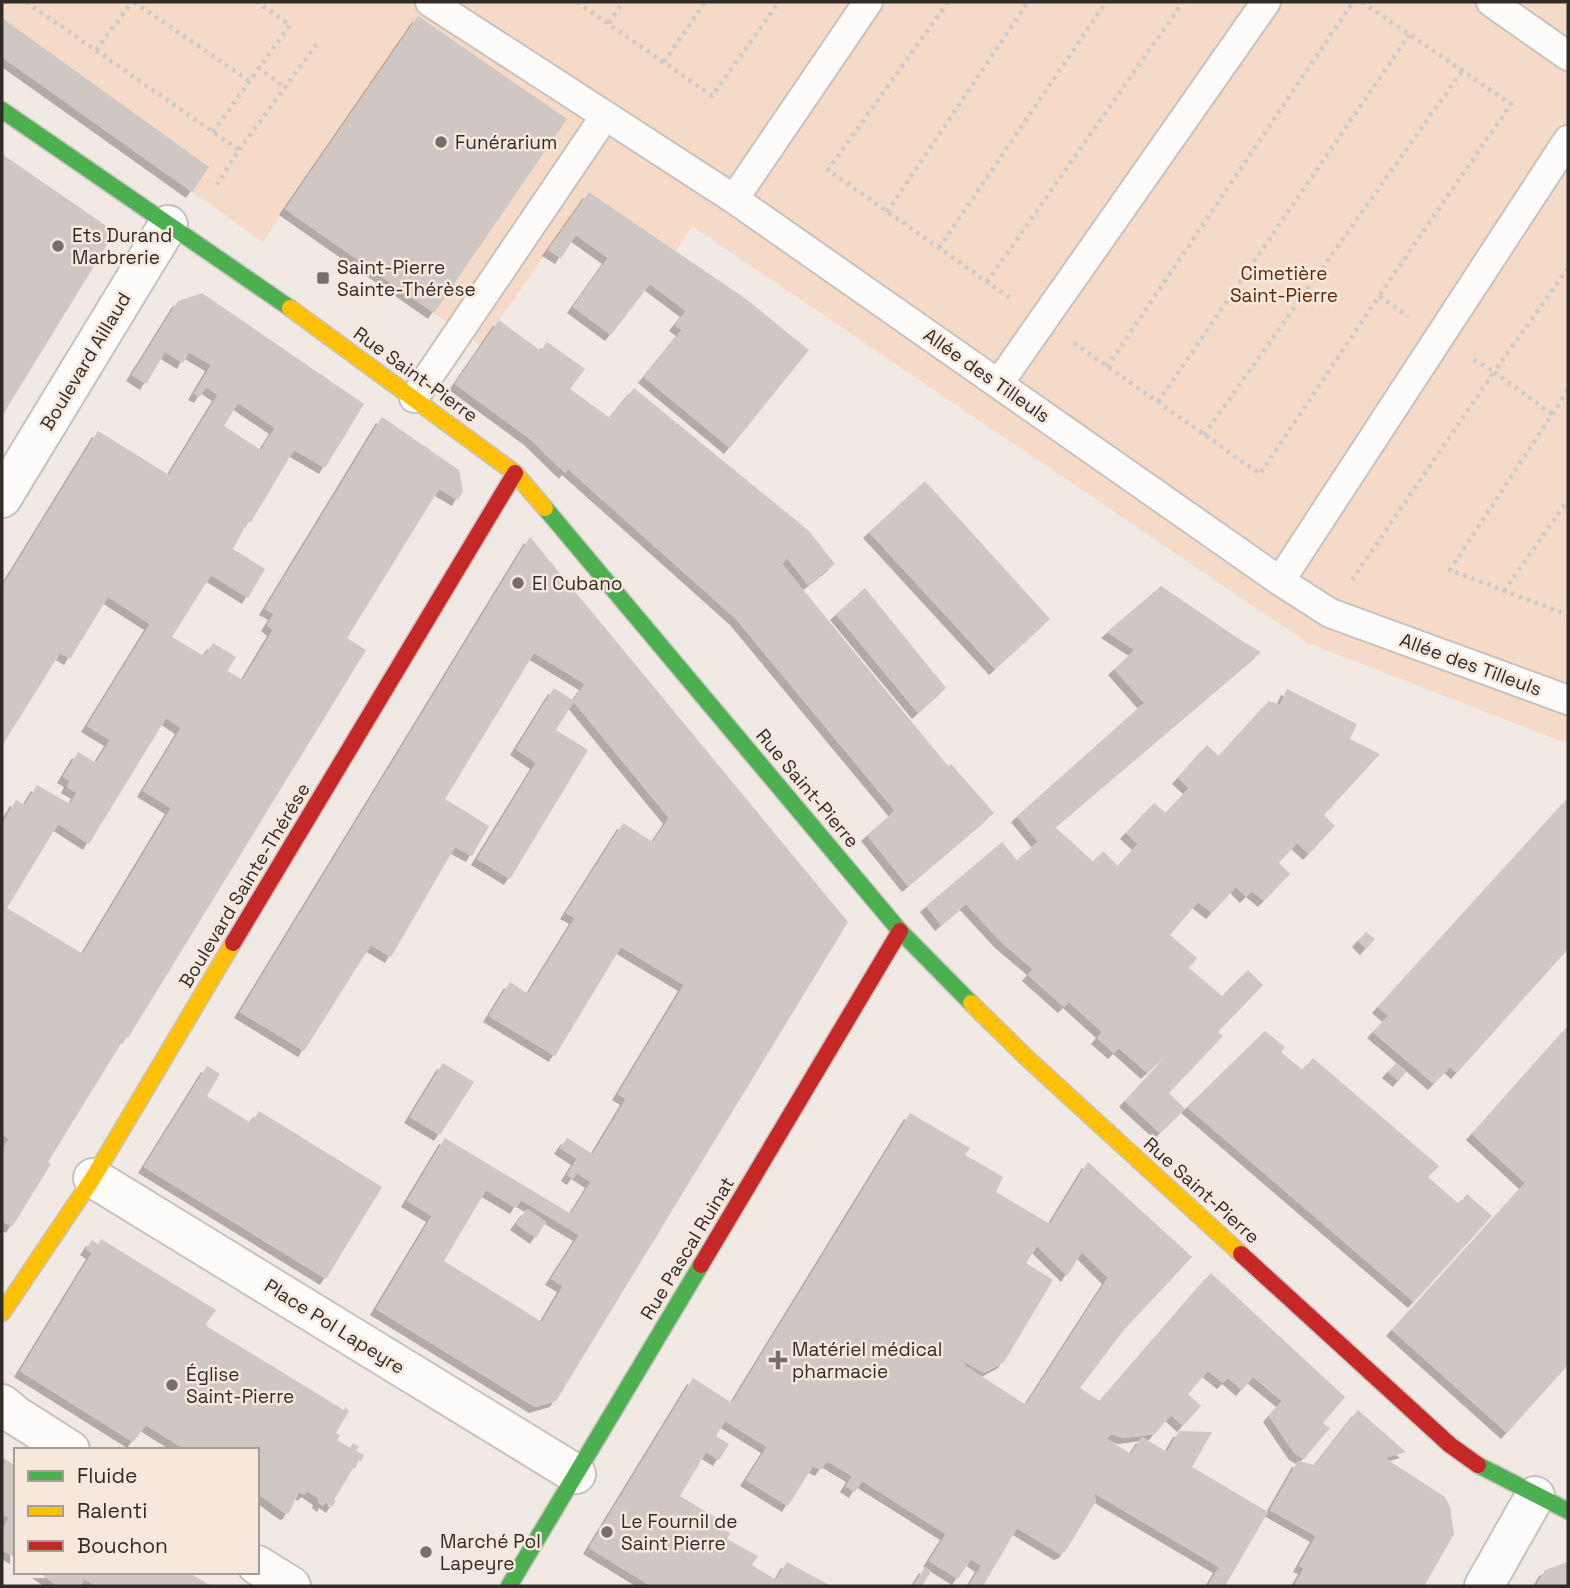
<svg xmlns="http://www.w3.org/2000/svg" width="1570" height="1588" font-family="'Space Grotesk',sans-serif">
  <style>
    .green { fill: #f5dac8 }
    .building { fill: #cec7c3; fill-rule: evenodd; filter: url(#shadow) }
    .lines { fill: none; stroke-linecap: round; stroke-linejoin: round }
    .lane-casing { stroke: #c8c2be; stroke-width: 32 }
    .street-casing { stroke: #c8c2be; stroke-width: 42 }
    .fast-casing { stroke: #c8c2be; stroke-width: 19 }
    .slow-casing { stroke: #c8c2be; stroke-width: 19 }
    .jam-casing { stroke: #c8c2be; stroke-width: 19 }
    .path { stroke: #cdcbc9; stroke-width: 4.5; stroke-dasharray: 3.5 5; stroke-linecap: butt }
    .lane { stroke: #fdfcfb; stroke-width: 28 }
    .street { stroke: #fdfcfb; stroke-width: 38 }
    .fast { stroke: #4caf50; stroke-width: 16 }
    .slow { stroke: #ffc107; stroke-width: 16 }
    .jam { stroke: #c62828; stroke-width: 16 }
    .poi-dot { fill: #756e69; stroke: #f7e8dd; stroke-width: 2.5 }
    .labels { text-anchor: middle; stroke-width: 5; stroke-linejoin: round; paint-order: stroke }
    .poi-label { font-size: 19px; fill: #322c28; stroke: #f7e8dd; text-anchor: start }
    .park-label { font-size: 19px; fill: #5c2c00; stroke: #f7e8dd }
    .street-label { font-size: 19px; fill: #322c28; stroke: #f7e8dd }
  </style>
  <defs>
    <filter id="shadow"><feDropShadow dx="-6" dy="6" stdDeviation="0" flood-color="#0004"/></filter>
  </defs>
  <rect width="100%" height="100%" fill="#f1e9e3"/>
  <path class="green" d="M2 2H1568V744L1308 643 692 226 676 251 589 192 481 346 285 209 263 242 2 57Z"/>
  <path class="building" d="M418 16 567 119 434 313 285 209Z
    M2 18 209 167 192 192 2 57Z
    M2 154 115 232 2 416Z
    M589 192 746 299 809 350 730 448 644 377 682 330 675 325 686 311 650 284 611 335 573 307 608 258 576 235 561 258 548 250Z
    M202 293 364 404 325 468 294 450 251 522 248 521 233 549 265 569 248 598 211 575 172 637 204 656 213 643 236 657 227 671 243 680 273 630 267 625 274 614 265 609 382 417 459 470 463 491 458 500 439 489 347 638 366 650 128 1038 125 1037 48 1162 51 1164 12 1227 2 1221V1151L9 1139 2 1134V824L16 800 25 805 37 785 70 804 77 793 67 787 70 781 63 777 78 752 96 763 110 740 87 726 150 624 108 597 70 659 60 653 2 746V587L98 431 169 475 218 395 206 387 200 397 194 394 211 365 189 352 183 363 165 352 146 384 132 375 178 301ZM238 403 275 428 261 450 224 426ZM166 718 181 728 143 791 171 808 83 954 7 908 58 824 89 844Z
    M499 320 541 351 547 342 585 369 570 389 610 418 634 388 809 531 835 564 808 585 787 558 782 564 948 766 951 764 994 813 908 886 867 835 895 811 736 619 568 469 565 473 530 439 455 384Z
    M925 481 1050 619 995 669 869 532Z
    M530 537 848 922 556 1401 535 1407 376 1309 432 1216 407 1201 445 1138 571 1214 591 1182 577 1173 573 1179 567 1175 577 1159 560 1148 567 1138 593 1154 626 1099 618 1094 684 985 621 947 555 1056 489 1016 510 982 528 994 575 918 566 913 623 823 653 842 669 818 573 701 585 684 534 653 445 799 489 826 472 856 455 847 391 957 371 945 304 1051 240 1012ZM486 1190 516 1208 521 1200 579 1235 551 1279 563 1286 542 1322 444 1261Z
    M1161 586 1242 641 1261 652 1055 827 1094 862 1103 851 1118 866 1138 844 1126 833 1154 803 1166 813 1189 788 1178 778 1207 745 1219 756 1269 701 1280 705 1287 689 1357 724 1350 739 1380 754 1324 815 1335 826 1309 854 1297 843 1279 863 1290 874 1264 901 1252 891 1246 897 1236 887 1212 913 1198 902 1170 935 1197 958 1189 968 1222 996 1248 970 1263 985 1218 1032 1223 1036 1169 1093 1185 1109 1160 1133 1125 1101 1172 1050 1147 1073 1119 1048 1114 1053 1097 1038 1102 1032 1069 1002 1064 1007 1028 975 1033 969 1001 942 966 904 941 925 926 906 1002 842 1017 860 1038 842 1017 816 1144 703 1114 669 1135 650 1107 632Z
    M865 588 946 688 918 713 836 614Z
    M554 688 574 701 556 730 588 750 510 879 477 859 536 763 516 749Z
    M1568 798V949L1457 1073 1450 1067 1434 1084 1373 1032 1388 1016 1378 1007Z
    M1366 932 1375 939 1366 949 1358 941Z
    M1568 1026V1365L1507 1433 1392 1330 1525 1183 1472 1134Z
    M1265 1031 1285 1047 1281 1052 1303 1070 1313 1058 1439 1166 1428 1177 1459 1204 1467 1194 1492 1216 1414 1302 1187 1107Z
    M443 1063 474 1082 440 1135 410 1117Z
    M1396 1063 1406 1072 1399 1081 1388 1072Z
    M207 1066 220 1074 207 1096 251 1123 259 1111 382 1187 326 1279 144 1167Z
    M910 1113 970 1148 965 1155 1003 1177 996 1192 1050 1224 1088 1162 1192 1257 1123 1331 1080 1388 1100 1401 1211 1273 1345 1397 1323 1423 1330 1428 1304 1459 1295 1454 1269 1416 1282 1401 1253 1377 1242 1390 1228 1378 1223 1383 1208 1371 1188 1394 1201 1406 1183 1426 1171 1415 1155 1434 1124 1438 1110 1434 1107 1439 1131 1454 1142 1437 1167 1452 1179 1431 1212 1432 1192 1467 1268 1512 1225 1586H1208L1219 1567 1094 1493 1096 1501 1065 1552 1060 1554 1017 1528 983 1586H969L981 1566 971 1559 958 1579 929 1561 946 1534 862 1481 855 1492 846 1486 852 1476 827 1461 821 1470 813 1466 788 1506 746 1480 767 1447 725 1421 716 1436 729 1444 719 1460 706 1452 680 1496 721 1521 718 1526 730 1533 727 1539 758 1556 752 1565 776 1580 787 1562 831 1586H651L589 1548 693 1378 732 1403ZM1037 1246 1067 1276 1082 1252 1108 1278 1026 1405 964 1365 965 1362 984 1373 1004 1362 1053 1280 1026 1263Z
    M527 1209 546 1222 536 1238 516 1224Z
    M101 1239 216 1310 206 1324 208 1327 344 1410 345 1407 349 1411 336 1433 340 1435 337 1440 350 1448 353 1443 359 1447 356 1451 364 1455 361 1462 358 1460 334 1500 336 1501 332 1507 325 1502 323 1506 318 1502 319 1499 307 1491 304 1495 299 1492 289 1513 286 1514 257 1493V1450H186L146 1425 133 1442 20 1371 92 1253 86 1249 92 1240 98 1244Z
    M1358 1410 1406 1452 1385 1458 1445 1497 1450 1506 1454 1534 1424 1586H1294L1304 1568 1299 1566 1316 1536 1270 1510 1298 1461 1315 1465Z
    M2 1457 16 1466V1558L2 1550V1530L9 1518 2 1514Z
    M1568 1562V1586H1536L1545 1570Z
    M925 1567 931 1571 922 1586H913Z
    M38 1572H188L211 1586H96L84 1579 80 1586H58Z"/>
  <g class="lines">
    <defs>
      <path id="lane" d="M430 2 734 199 1280 581 1330 613 1568 700
        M1491 2 1568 56
        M734 199 868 2
        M999 383 1266 2
        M414 398 605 116
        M1280 581 1568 140"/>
      <path id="street" d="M2 498 168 225
        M93 1178 576 1474
        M2 1404 15 1415 70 1450
        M257 1565 291 1586
        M1484 1586 1535 1496"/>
      <path id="fast" d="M2 110 290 308
        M545 508 900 931 971 1003
        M1478 1465 1568 1511
        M509 1586 701 1265"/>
      <path id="slow" d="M290 308 515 473 545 508
        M971 1003 1028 1059 1241 1254
        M2 1313 93 1178 233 943"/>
      <path id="jam" d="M233 943 515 473
        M1241 1254 1450 1445 1478 1465
        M701 1265 900 931"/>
    </defs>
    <use href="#lane" class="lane-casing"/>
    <use href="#street" class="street-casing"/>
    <use href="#fast" class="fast-casing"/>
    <use href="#slow" class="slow-casing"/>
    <use href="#jam" class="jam-casing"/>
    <path class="path" d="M26 2 239 150 216 186
      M134 2 248 80
      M577 2 712 96 779 2
      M948 2 828 170 1013 300
      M1362 2 1511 104 1379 296
      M609 23 623 2
      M96 50 132 2
      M664 62 705 2
      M258 67 285 88
      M213 132 290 25 257 2
      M239 150 319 41
      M887 212 1028 2
      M939 248 1106 2
      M987 282 1183 2
      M1074 343 1260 474 1379 296 1408 316
      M1107 367 1353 2
      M1568 390 1450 570 1568 615
      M1158 402 1409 35
      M1552 414 1494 372 1568 268
      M1204 435 1462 71
      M1352 580 1494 372 1471 358
      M1504 591 1568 500"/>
    <use href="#lane" class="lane"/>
    <use href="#street" class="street"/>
    <use href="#fast" class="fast"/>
    <use href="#slow" class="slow"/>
    <use href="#jam" class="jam"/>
  </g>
  <g class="poi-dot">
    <circle cx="441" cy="142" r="7"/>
    <circle cx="58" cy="246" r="7"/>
    <rect x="316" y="271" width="14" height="14" rx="3.5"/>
    <circle cx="518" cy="583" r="7"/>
    <path d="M774.5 1349.5h7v7h7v7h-7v7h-7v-7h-7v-7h7z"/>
    <circle cx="172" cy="1385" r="7"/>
    <circle cx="607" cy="1532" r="7"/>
    <circle cx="426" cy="1552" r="7"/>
  </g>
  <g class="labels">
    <g class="poi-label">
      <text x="455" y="149">Funérarium</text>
      <text x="72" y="242">Ets Durand<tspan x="72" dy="22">Marbrerie</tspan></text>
      <text x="337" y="274">Saint-Pierre<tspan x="337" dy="22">Sainte-Thérèse</tspan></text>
      <text x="532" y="590">El Cubano</text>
      <text x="792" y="1356">Matériel médical<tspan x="792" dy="22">pharmacie</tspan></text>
      <text x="186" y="1381">Église<tspan x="186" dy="22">Saint-Pierre</tspan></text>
      <text x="621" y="1528">Le Fournil de<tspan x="621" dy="22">Saint Pierre</tspan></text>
      <text x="440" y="1548">Marché Pol<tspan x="440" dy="22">Lapeyre</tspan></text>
    </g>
    <g class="park-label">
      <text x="1284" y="280">Cimetière<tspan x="1284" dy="22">Saint-Pierre</tspan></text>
    </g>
    <g class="street-label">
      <text transform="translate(85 361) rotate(-59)" y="7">Boulevard Aillaud</text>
      <text transform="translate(416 374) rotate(36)" y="7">Rue Saint-Pierre</text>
      <text transform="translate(987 375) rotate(35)" y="7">Allée des Tilleuls</text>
      <text transform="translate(1471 664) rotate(20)" y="7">Allée des Tilleuls</text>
      <text transform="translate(808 788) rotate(50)" y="7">Rue Saint-Pierre</text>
      <text transform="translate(244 885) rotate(-59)" y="7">Boulevard Sainte-Thérése</text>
      <text transform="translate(1202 1190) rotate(42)" y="7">Rue Saint-Pierre</text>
      <text transform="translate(687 1248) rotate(-59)" y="7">Rue Pascal Ruinat</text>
      <text transform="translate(335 1326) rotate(32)" y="7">Place Pol Lapeyre</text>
    </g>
  </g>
  <rect width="1570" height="1588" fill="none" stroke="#322c28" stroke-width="7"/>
  <rect x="14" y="1448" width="245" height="126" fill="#f7e8dd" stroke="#a89d95" stroke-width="2"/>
  <rect x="28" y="1471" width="35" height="10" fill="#4caf50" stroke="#a89d95" stroke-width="2"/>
  <text x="77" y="1483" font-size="21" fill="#322c28">Fluide</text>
  <rect x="28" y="1506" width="35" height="10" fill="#ffc107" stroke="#a89d95" stroke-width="2"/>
  <text x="77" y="1518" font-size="21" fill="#322c28">Ralenti</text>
  <rect x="28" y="1541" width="35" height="10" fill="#c62828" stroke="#a89d95" stroke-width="2"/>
  <text x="77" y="1553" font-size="21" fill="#322c28">Bouchon</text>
</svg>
